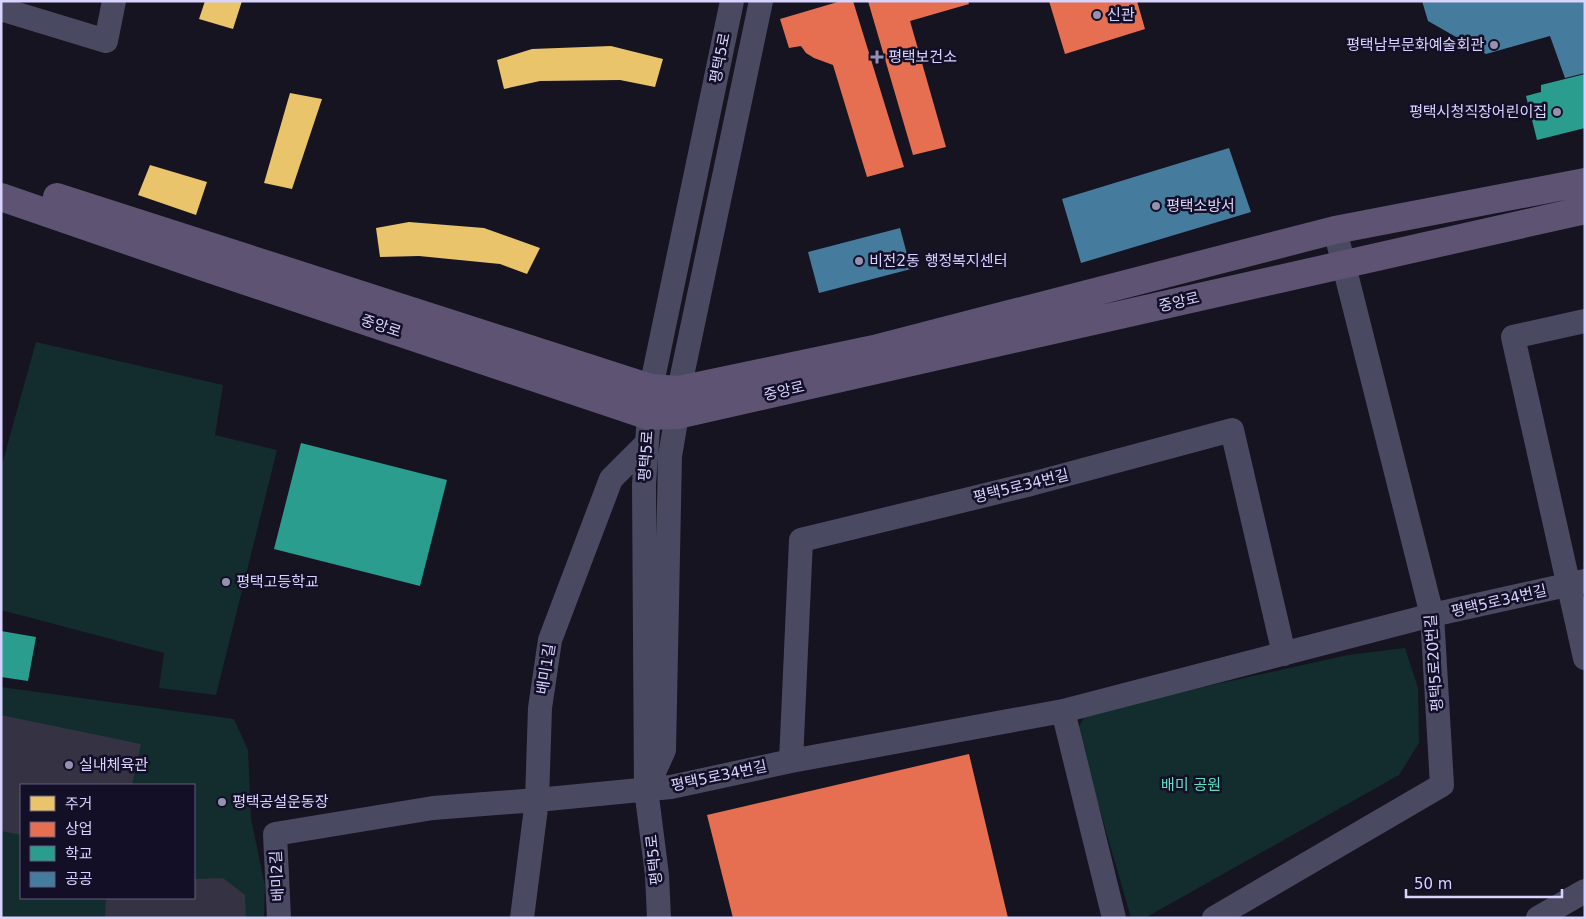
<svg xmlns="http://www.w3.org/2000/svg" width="1586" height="919" font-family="'DejaVu Sans','Noto Sans KR',sans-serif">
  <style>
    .green { fill: #132c2d; fill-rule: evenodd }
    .homes { fill: #e9c46a }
    .shops { fill: #e76f51 }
    .schools { fill: #2a9d8f }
    .public { fill: #457b9d }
    .building { fill: #343243 }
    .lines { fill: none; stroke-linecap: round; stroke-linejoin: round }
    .minor { stroke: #4a4962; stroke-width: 24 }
    .major { stroke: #5e5373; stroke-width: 28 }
    .poi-dot { fill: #9591b1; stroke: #130f26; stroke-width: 2 }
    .labels { text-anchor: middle; stroke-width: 5; stroke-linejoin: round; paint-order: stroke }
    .poi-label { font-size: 15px; fill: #d9d4ff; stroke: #130f26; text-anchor: start }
    .street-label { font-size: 15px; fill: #d9d4ff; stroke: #130f26 }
    .park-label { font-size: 15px; fill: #5fe0c0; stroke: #130f26 }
  </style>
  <rect width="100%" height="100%" fill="#161421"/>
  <path class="green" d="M36 342 223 385 215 435 277 450 216 695 159 688 164 653 1 610V468Z
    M1405 648 1418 688 1419 743 1399 775 1145 918H1131L1077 731 1086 713 1348 655Z
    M1 687 234 719 248 750 251 819 265 886 264 918H1ZM21 785H194V898H21Z"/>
  <path class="homes" d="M205 1H242L233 29 199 19Z
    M611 46 663 59 655 87 620 80 540 81 504 89 497 60 532 49Z
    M290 93 322 99 292 189 264 183Z
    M150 165 207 182 196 215 138 195Z
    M409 222 484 228 540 248 527 274 500 264 419 256 380 257 376 228Z"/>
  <path class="shops" d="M841 1H853L904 167 867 177 833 65 814 58 806 53 801 46 789 48 780 19Z
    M868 1H968L969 4 910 21 946 147 913 155Z
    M1049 1H1137L1145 29 1065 54Z
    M969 754 1008 918H733L707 815Z"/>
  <path class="schools" d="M1585 74V128L1537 140 1526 96 1541 92V85Z
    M301 443 447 480 420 586 274 549Z
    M1 631 36 637 28 681 1 677Z"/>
  <path class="public" d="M1422 1H1585V73L1565 78 1550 36 1486 54 1428 21Z
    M1229 148 1251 212 1081 263 1062 199Z
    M900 228 911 269 819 293 808 252Z"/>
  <path class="building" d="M1 715 141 744 132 785H21V835L1 831Z
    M223 878 245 895 246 918H105L106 898H194V879Z"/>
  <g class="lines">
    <path class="minor" d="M4 10 106 41 114 1
      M1585 321 1513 337 1585 658
      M1063 711 1114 918
      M791 761 801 540 1031 484 1232 430 1284 654
      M650 781 664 750 670 456 677 415 679 390 761 1
      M279 918 275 834 433 808 537 800 671 787 791 761 1063 711 1432 615 1585 581
      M522 918 537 800 540 708 550 640 611 479 646 444
      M659 918 657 875 646 789 644 484 651 388 732 1
      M1214 918 1442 785 1432 615 1335 230
      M1538 918 1585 891"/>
    <path class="major" d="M1 197 201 266 649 416 677 415 1585 210
      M57 197 651 388 679 390 874 349 1335 230 1585 182"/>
  </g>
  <g class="poi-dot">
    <circle cx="1097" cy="15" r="5"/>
    <circle cx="1494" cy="45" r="5"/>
    <path d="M874.5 49.5h5v5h5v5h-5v5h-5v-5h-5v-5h5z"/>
    <circle cx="1557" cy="112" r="5"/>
    <circle cx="1156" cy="206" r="5"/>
    <circle cx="859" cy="261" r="5"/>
    <circle cx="226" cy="582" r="5"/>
    <circle cx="69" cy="765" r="5"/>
    <circle cx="222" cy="802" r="5"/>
  </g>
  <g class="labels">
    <g class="poi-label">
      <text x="1107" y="20">신관</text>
      <text x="1484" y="50" text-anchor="end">평택남부문화예술회관</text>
      <text x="888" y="62">평택보건소</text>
      <text x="1547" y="117" text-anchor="end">평택시청직장어린이집</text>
      <text x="1166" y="211">평택소방서</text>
      <text x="869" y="266">비전2동 행정복지센터</text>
      <text x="236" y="587">평택고등학교</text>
      <text x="79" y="770">실내체육관</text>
      <text x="232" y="807">평택공설운동장</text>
    </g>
    <g class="street-label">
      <text transform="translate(720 58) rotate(-79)" y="5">평택5로</text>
      <text transform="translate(1179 302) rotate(-13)" y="5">중앙로</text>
      <text transform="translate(381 326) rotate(18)" y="5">중앙로</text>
      <text transform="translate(784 391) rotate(-13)" y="5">중앙로</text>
      <text transform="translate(646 456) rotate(-86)" y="5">평택5로</text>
      <text transform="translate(1021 486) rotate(-14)" y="5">평택5로34번길</text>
      <text transform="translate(1499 601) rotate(-13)" y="5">평택5로34번길</text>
      <text transform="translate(1434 663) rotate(-94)" y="5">평택5로20번길</text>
      <text transform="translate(546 669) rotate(-81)" y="5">배미1길</text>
      <text transform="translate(719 776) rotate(-12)" y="5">평택5로34번길</text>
      <text transform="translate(654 860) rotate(-96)" y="5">평택5로</text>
      <text transform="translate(277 876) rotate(-93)" y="5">배미2길</text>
    </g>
    <g class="park-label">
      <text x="1191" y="790">배미 공원</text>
    </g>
  </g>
  <rect width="1586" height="919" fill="none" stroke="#d9d4ff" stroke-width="5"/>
  <rect x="20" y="784" width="175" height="115" fill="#130f26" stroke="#625e7d"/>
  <rect x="30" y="796" width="25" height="15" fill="#e9c46a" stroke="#625e7d"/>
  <text x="65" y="809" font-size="15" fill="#d9d4ff">주거</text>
  <rect x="30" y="822" width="25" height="15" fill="#e76f51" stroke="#625e7d"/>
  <text x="65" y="834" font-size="15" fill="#d9d4ff">상업</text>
  <rect x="30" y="846" width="25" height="15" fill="#2a9d8f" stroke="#625e7d"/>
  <text x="65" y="859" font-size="15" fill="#d9d4ff">학교</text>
  <rect x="30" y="872" width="25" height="15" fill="#457b9d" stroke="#625e7d"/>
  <text x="65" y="884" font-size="15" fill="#d9d4ff">공공</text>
  <path d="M1406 889v8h156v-8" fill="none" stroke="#d9d4ff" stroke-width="2.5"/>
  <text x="1414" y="889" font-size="15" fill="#d9d4ff" stroke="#130f26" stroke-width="4" paint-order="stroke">50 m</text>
</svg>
